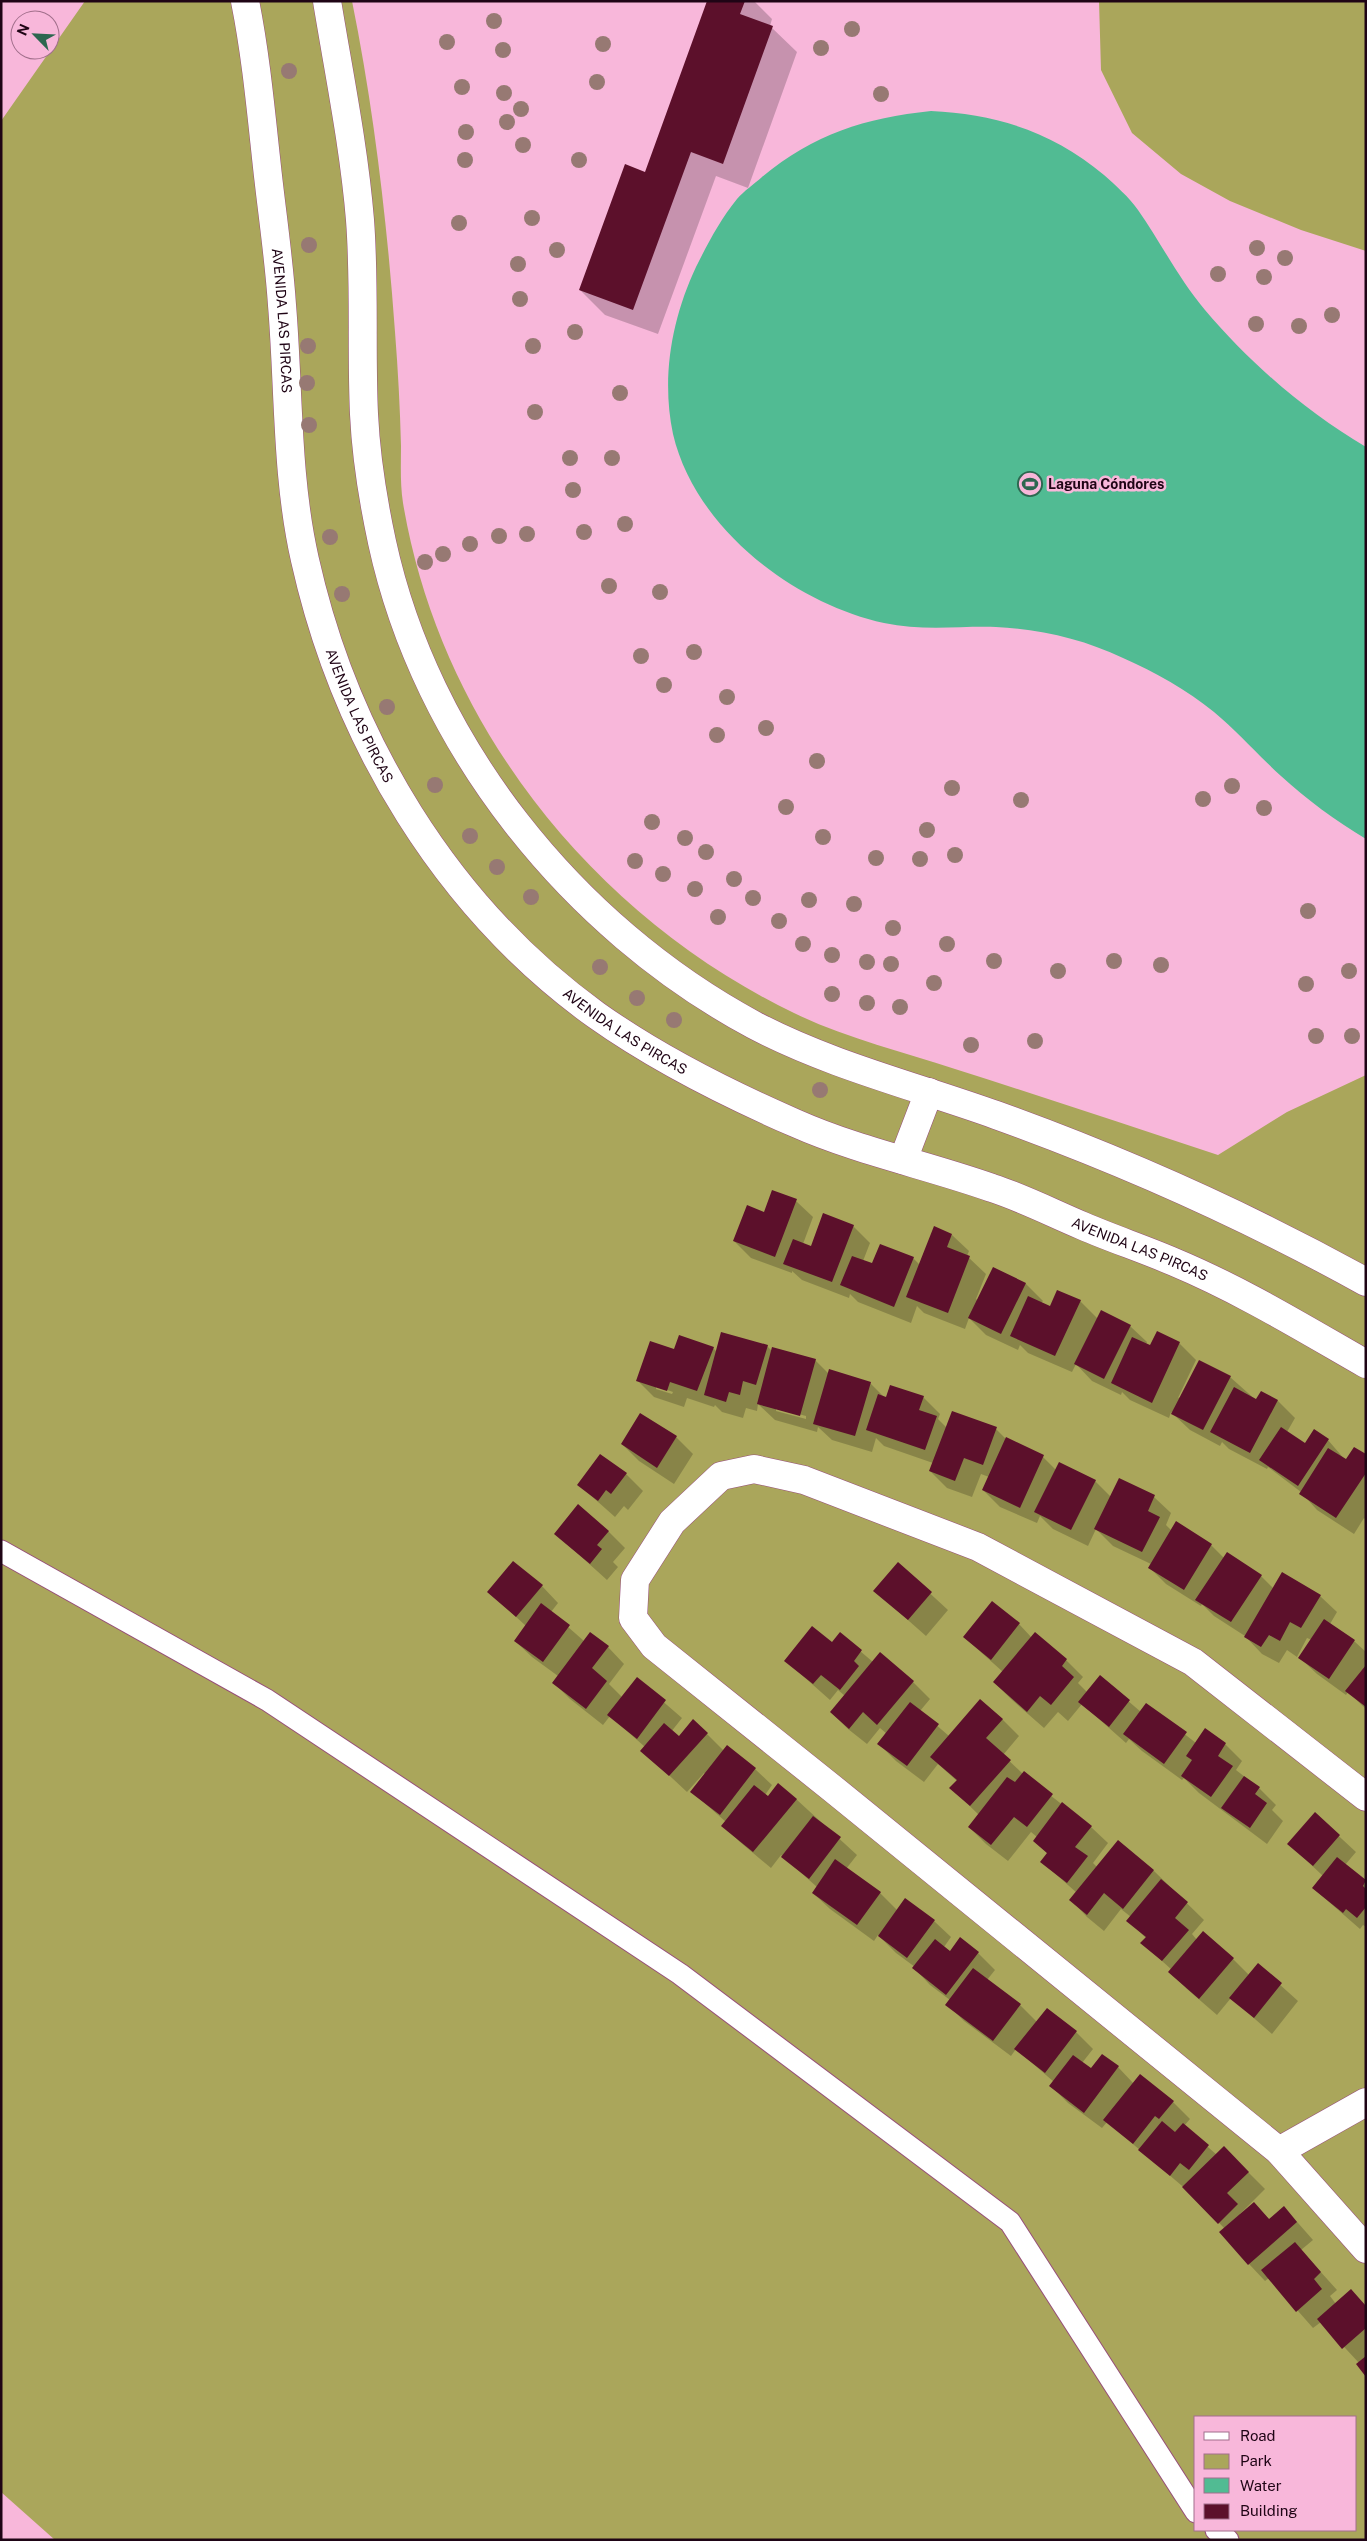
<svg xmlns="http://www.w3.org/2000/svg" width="1367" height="2541" font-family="'Public Sans',sans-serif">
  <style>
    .green { fill: #aaa65b; fill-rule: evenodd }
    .water { fill: #51bb93 }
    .shadow { fill: #0003; fill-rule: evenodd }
    .building { fill: #5c102b }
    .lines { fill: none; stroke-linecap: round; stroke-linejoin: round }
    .lane-casing { stroke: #974f79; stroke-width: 23 }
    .street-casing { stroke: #974f79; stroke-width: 29 }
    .lane { stroke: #fff; stroke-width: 21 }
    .street { stroke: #fff; stroke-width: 28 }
    .tree { fill: #977973 }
    .labels { text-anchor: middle; stroke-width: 5; stroke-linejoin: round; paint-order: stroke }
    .street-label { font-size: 14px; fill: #1f0415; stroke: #f8b7da }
    .poi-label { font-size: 14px; font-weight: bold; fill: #1f0415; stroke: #f8b7da; text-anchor: start }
  </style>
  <rect width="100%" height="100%" fill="#f8b7da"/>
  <path class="green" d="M85 1H352C374 110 387 221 395 332 398 370 400 408 401 446 401 464 400 484 403 503 440 724 593 916 794 1013 845 1038 901 1051 955 1069 1043 1097 1130 1126 1218 1155L1287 1112 1366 1075V2540H55L1 2492V121ZM1196 2417H1356V2530H1196Z
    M1099 1H1366V251L1301 230 1230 201 1181 174 1132 133 1101 70Z"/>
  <path class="water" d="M931 111C996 114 1053 132 1104 175 1115 185 1129 197 1138 210 1161 243 1179 279 1205 310 1250 363 1306 412 1366 447V839C1336 821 1306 799 1281 776 1258 755 1238 732 1214 712 1187 690 1155 672 1123 658 1083 639 1041 629 996 627 958 626 921 631 884 623 793 603 695 528 673 434 661 377 672 318 696 267 708 243 720 220 737 199 744 191 754 184 762 177 814 134 865 118 931 111Z"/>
  <path class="shadow" d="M708 1H754L772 19 770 26 797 52 748 188 716 176 658 334 605 315 580 290 646 173Z
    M796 1201 813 1217 803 1244 812 1248 853 1226 870 1243 863 1261 872 1265 913 1258 920 1265 952 1235 969 1251 967 1256 986 1274 976 1299 978 1300 994 1268 1026 1284 1043 1301 1041 1303 1050 1308 1080 1301 1098 1319 1130 1326 1147 1342 1146 1345 1151 1347 1179 1343 1196 1360 1178 1398 1230 1377 1257 1401 1261 1393 1278 1401 1295 1418 1287 1432 1305 1444 1328 1440 1346 1461 1366 1456V1520L1364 1518 1354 1534 1317 1510 1301 1492 1268 1467 1267 1469 1229 1449 1222 1442 1220 1446 1190 1430 1171 1412 1169 1418 1130 1400 1122 1392 1121 1395 1092 1381 1076 1364 1072 1372 1028 1353 1020 1345 1018 1350 986 1335 969 1318 965 1329 924 1313 917 1306 911 1323 858 1302 850 1294 849 1298 802 1280 792 1271V1273L751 1258 734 1241 764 1213Z
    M767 1346 772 1351 815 1360 829 1374 870 1383 886 1399 923 1397 940 1414 938 1419 947 1428 996 1429 1007 1440 1043 1457 1056 1470 1095 1481 1111 1497 1120 1480 1154 1497 1171 1513 1166 1525 1172 1531 1177 1523 1211 1545 1224 1558 1261 1576 1274 1589 1320 1596 1337 1612 1330 1624 1354 1641 1366 1652V1709L1348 1692 1346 1695 1317 1674 1300 1658 1312 1640 1307 1638 1297 1657 1287 1650 1279 1663 1262 1654 1245 1636 1214 1616 1202 1604 1201 1606 1166 1584 1149 1567 1151 1564 1113 1546 1096 1529 1088 1546 1053 1529 1040 1516 1037 1523 1000 1507 983 1490 989 1477 981 1474 972 1497 947 1488 930 1471 933 1463 884 1446 876 1438 872 1452 832 1440 818 1427 817 1432 775 1420 758 1404 757 1411 746 1408 743 1418 722 1412 715 1405 714 1407 687 1398 684 1407 654 1397 637 1380 675 1351 713 1348 717 1352ZM656 1386 673 1392 672 1394 656 1389ZM776 1408 806 1416V1419L776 1411Z
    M676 1437 693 1454 674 1484 639 1461 622 1444Z
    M626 1474 643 1491 628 1510 624 1506 615 1517 579 1485Z
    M608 1531 625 1548 613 1562 618 1567 607 1580 556 1534Z
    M898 1564 948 1610 926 1636 875 1591Z
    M542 1586 558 1603 551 1612 584 1641 608 1647 624 1664 609 1684 623 1698 637 1679 682 1718 671 1732 679 1738 707 1734 724 1751 755 1769 772 1785 765 1795 768 1798 796 1799 857 1855 846 1869 880 1893 898 1911 934 1921 951 1937 944 1947 950 1952 978 1953 995 1970 987 1980 1020 2005 1037 2022 1076 2032 1093 2049 1082 2063 1091 2070 1118 2067 1134 2084 1173 2102 1190 2119 1184 2126 1217 2155 1224 2148 1265 2189 1240 2214 1241 2215 1254 2204 1270 2220 1284 2207 1313 2240 1301 2250 1337 2290 1330 2296 1336 2304 1366 2306V2375L1359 2363 1321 2322 1313 2328 1269 2278 1265 2281 1249 2264 1225 2229 1188 2191 1107 2122 1102 2128 1068 2103 1051 2086 1054 2082 1016 2049 1011 2056 964 2021 947 2004 950 2000 930 1985 914 1968 915 1967 896 1953 878 1935 874 1941 830 1909 813 1893 817 1887 781 1855 771 1868 740 1842 723 1826 726 1822 692 1792 705 1774 704 1773 687 1792 642 1750 645 1747 610 1716 603 1725 570 1699 553 1682 558 1676 532 1657 515 1641 526 1626 489 1592Z
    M1019 1624 1032 1638 1066 1660 1083 1677 1078 1683 1088 1693 1100 1677 1141 1712 1146 1704 1196 1743 1225 1744 1242 1761 1236 1770 1259 1788 1276 1805 1272 1810 1283 1821 1267 1844 1199 1793 1184 1778 1182 1780 1142 1751 1129 1739 1126 1743 1082 1704 1068 1721 1058 1712 1044 1728 1011 1699 994 1682 1003 1672 964 1637Z
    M840 1634 873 1662 913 1682 930 1699 920 1711 949 1736 1002 1719 1019 1736 1003 1755 1023 1774 1091 1827 1108 1843 1093 1863 1097 1867 1118 1841 1154 1871 1204 1920 1192 1934 1197 1940 1233 1959 1249 1975 1258 1965 1298 2001 1272 2034 1231 1998 1217 2015 1187 1989 1170 1972 1172 1970 1142 1943 1146 1938 1128 1921 1131 1917 1121 1909 1104 1931 1087 1917 1071 1900 1077 1893 1042 1862 1048 1854 1034 1841 1037 1837 1031 1832 1008 1861 986 1844 969 1827 979 1815 951 1788 957 1781 938 1764 924 1782 896 1761 879 1744 887 1734 880 1728 867 1744 848 1729 831 1712 845 1696 838 1690 830 1700 786 1661 832 1644Z
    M1315 1814 1356 1852 1345 1865 1366 1882V1927L1363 1925 1360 1929 1313 1888 1323 1876 1289 1844Z"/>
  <path class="building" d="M707 1H745L740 14 773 26 723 164 691 152 633 310 579 290 625 164 645 172Z
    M772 1190 797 1199 775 1257 733 1241 747 1205 764 1212Z
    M823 1213 854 1225 832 1282 783 1264 793 1239 811 1246Z
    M934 1226 952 1234 947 1247 970 1256 948 1313 906 1297Z
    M880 1244 914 1257 894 1307 840 1285 852 1256 872 1263Z
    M993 1267 1026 1283 1001 1334 968 1318Z
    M1057 1290 1081 1300 1055 1356 1010 1336 1028 1296 1050 1306Z
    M1101 1310 1131 1325 1104 1379 1074 1364Z
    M1157 1331 1180 1342 1152 1403 1111 1383 1132 1337 1150 1345Z
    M721 1332 768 1345 756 1385 743 1381 740 1395 729 1392 726 1402 704 1395Z
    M679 1335 714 1347 697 1391 670 1382 667 1391 636 1381 650 1341 674 1349Z
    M772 1347 816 1359 800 1416 757 1404Z
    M1199 1360 1231 1376 1203 1430 1171 1414Z
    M829 1369 871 1382 855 1436 813 1424Z
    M890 1385 924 1396 919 1410 937 1416 925 1450 866 1430 878 1394 886 1397Z
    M1234 1387 1256 1399 1261 1391 1278 1400 1250 1453 1210 1432Z
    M952 1411 997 1427 983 1465 964 1458 955 1481 929 1471Z
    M640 1413 677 1436 657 1468 621 1444Z
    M1281 1427 1305 1443 1314 1429 1329 1439 1298 1486 1259 1460Z
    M1006 1437 1044 1455 1020 1508 982 1490Z
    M1354 1447 1366 1454V1473L1336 1518 1299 1494 1328 1448 1346 1459Z
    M600 1454 627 1473 611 1494 606 1490 598 1501 577 1485Z
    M1059 1462 1096 1480 1071 1530 1034 1512Z
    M1119 1478 1155 1495 1148 1511 1160 1517 1142 1552 1094 1529Z
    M578 1504 609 1531 597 1545 602 1549 590 1564 554 1534Z
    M1176 1521 1212 1544 1184 1590 1148 1568Z
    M1227 1552 1262 1575 1231 1622 1195 1600Z
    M513 1561 543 1585 516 1617 487 1592Z
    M898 1562 932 1592 908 1620 873 1591Z
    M1282 1572 1321 1595 1301 1628 1290 1622 1280 1641 1269 1635 1261 1647 1244 1637Z
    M992 1601 1020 1623 991 1660 963 1637Z
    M541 1603 570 1625 543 1662 514 1641Z
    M1324 1619 1355 1640 1329 1679 1298 1658Z
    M812 1626 832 1642 840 1632 862 1650 854 1661 859 1666 840 1690 821 1675 813 1684 784 1661Z
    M590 1632 609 1646 592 1668 607 1681 586 1709 552 1683Z
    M1035 1632 1067 1659 1062 1666 1074 1677 1051 1705 1040 1696 1027 1712 993 1682Z
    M880 1652 914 1681 877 1725 863 1712 849 1729 830 1712Z
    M1366 1665V1707L1345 1691Z
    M1100 1675 1130 1700 1109 1727 1078 1702Z
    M637 1677 666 1700 637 1739 607 1715Z
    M980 1699 1003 1719 986 1738 1011 1760 970 1806 949 1788 957 1780 930 1757Z
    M910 1702 939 1724 907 1766 877 1744Z
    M1146 1703 1187 1732 1164 1764 1123 1734Z
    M693 1719 708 1733 669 1776 640 1751 664 1723 679 1736Z
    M1205 1728 1226 1743 1218 1756 1233 1766 1211 1797 1181 1776 1192 1760 1186 1756Z
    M727 1745 756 1768 720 1815 690 1792Z
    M1024 1771 1053 1794 1027 1827 1014 1817 991 1845 968 1827 1007 1777 1015 1782Z
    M1244 1776 1260 1787 1255 1794 1267 1803 1250 1828 1221 1808Z
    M778 1783 797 1799 753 1852 721 1826 754 1785 768 1796Z
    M1062 1802 1092 1826 1075 1847 1088 1856 1067 1883 1040 1862 1047 1853 1033 1841Z
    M1315 1812 1340 1835 1313 1866 1287 1844Z
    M813 1816 841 1837 809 1879 781 1857Z
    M1118 1840 1154 1870 1123 1909 1104 1893 1087 1915 1069 1900Z
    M1337 1857 1366 1880 1363 1886 1366 1889V1907L1357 1918 1346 1909 1343 1913 1312 1888Z
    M835 1859 881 1892 857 1925 812 1893Z
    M1161 1879 1188 1902 1175 1918 1189 1930 1162 1961 1140 1943 1146 1937 1126 1921Z
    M905 1898 935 1920 907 1958 878 1936Z
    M1203 1931 1234 1958 1199 1999 1168 1972Z
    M960 1937 979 1952 946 1995 912 1968 935 1939 950 1951Z
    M1258 1963 1282 1983 1254 2018 1229 1998Z
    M973 1968 1021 2004 993 2041 945 2005Z
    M1047 2008 1077 2031 1045 2073 1014 2049Z
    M1102 2054 1119 2066 1084 2113 1049 2086 1073 2055 1091 2068Z
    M1140 2074 1174 2101 1159 2119 1155 2116 1133 2144 1103 2120Z
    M1162 2121 1175 2132 1183 2123 1209 2145 1189 2170 1180 2163 1170 2176 1138 2150Z
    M1224 2146 1249 2172 1227 2193 1238 2204 1218 2224 1182 2187Z
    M1254 2202 1269 2219 1284 2206 1297 2222 1248 2265 1219 2232Z
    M1295 2242 1321 2272 1314 2279 1322 2289 1296 2312 1261 2270Z
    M1351 2289 1366 2306V2328L1342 2349 1317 2319Z
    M1366 2356V2377L1356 2364Z"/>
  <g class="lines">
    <defs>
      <path id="lane" d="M1 1551 267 1700 680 1974 1010 2222 1196 2512
        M1216 2530 1228 2540"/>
      <g id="street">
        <path id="s1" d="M245 1C256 56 261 112 267 167 272 213 279 259 282 305 289 389 286 477 305 560 345 739 446 907 596 1015 658 1059 726 1093 795 1123 858 1151 927 1165 992 1188 1023 1198 1052 1213 1083 1226 1113 1239 1144 1249 1174 1262 1241 1290 1303 1328 1366 1364"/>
        <path d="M327 1C339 74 354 147 360 220 365 285 361 350 364 414 366 457 373 500 382 542 426 745 572 927 754 1025 830 1065 915 1086 996 1115 1124 1161 1247 1216 1366 1282"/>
        <path d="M903 1160 929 1092"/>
        <path d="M1366 1797 1193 1662 978 1547 804 1480 754 1469 721 1476 672 1522 635 1580 633 1618 654 1646 833 1789 1279 2151 1366 2249"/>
        <path d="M1279 2151 1366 2102"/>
      </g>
    </defs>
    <use href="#lane" class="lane-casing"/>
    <use href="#street" class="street-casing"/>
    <use href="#lane" class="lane"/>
    <use href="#street" class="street"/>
  </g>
  <g class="tree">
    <circle cx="494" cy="21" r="8"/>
    <circle cx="852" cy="29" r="8"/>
    <circle cx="447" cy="42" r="8"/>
    <circle cx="603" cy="44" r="8"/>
    <circle cx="821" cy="48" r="8"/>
    <circle cx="503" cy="50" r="8"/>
    <circle cx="289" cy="71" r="8"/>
    <circle cx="597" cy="82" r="8"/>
    <circle cx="462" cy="87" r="8"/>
    <circle cx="504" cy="93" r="8"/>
    <circle cx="881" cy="94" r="8"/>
    <circle cx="521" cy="109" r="8"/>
    <circle cx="507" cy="122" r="8"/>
    <circle cx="466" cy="132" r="8"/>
    <circle cx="523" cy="145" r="8"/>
    <circle cx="465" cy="160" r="8"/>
    <circle cx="579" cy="160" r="8"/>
    <circle cx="532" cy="218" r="8"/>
    <circle cx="459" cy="223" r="8"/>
    <circle cx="309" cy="245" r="8"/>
    <circle cx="1257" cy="248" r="8"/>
    <circle cx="557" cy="250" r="8"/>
    <circle cx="1285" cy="258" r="8"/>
    <circle cx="518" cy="264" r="8"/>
    <circle cx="1218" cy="274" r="8"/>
    <circle cx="1264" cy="277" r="8"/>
    <circle cx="520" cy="299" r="8"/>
    <circle cx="1332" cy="315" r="8"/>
    <circle cx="1256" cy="324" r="8"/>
    <circle cx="1299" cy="326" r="8"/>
    <circle cx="575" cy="332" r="8"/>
    <circle cx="308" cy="346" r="8"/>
    <circle cx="533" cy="346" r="8"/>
    <circle cx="307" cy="383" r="8"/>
    <circle cx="620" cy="393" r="8"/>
    <circle cx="535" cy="412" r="8"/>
    <circle cx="309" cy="425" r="8"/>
    <circle cx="570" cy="458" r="8"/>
    <circle cx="612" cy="458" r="8"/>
    <circle cx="573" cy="490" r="8"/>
    <circle cx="625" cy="524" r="8"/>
    <circle cx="584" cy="532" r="8"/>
    <circle cx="527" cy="534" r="8"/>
    <circle cx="499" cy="536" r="8"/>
    <circle cx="330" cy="537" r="8"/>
    <circle cx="470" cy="544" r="8"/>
    <circle cx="443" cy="554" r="8"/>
    <circle cx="425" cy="562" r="8"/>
    <circle cx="609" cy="586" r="8"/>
    <circle cx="660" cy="592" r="8"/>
    <circle cx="342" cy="594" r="8"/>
    <circle cx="694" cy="652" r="8"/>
    <circle cx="641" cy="656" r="8"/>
    <circle cx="664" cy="685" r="8"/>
    <circle cx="727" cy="697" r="8"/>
    <circle cx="387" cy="707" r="8"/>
    <circle cx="766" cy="728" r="8"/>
    <circle cx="717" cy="735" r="8"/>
    <circle cx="817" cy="761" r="8"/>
    <circle cx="435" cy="785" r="8"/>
    <circle cx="1232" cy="786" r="8"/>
    <circle cx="952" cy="788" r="8"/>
    <circle cx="1203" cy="799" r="8"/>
    <circle cx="1021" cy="800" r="8"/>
    <circle cx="786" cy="807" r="8"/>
    <circle cx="1264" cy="808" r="8"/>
    <circle cx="652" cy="822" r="8"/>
    <circle cx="927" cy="830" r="8"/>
    <circle cx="470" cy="836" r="8"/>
    <circle cx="823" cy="837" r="8"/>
    <circle cx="685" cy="838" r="8"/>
    <circle cx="706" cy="852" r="8"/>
    <circle cx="955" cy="855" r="8"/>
    <circle cx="876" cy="858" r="8"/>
    <circle cx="920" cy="859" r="8"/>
    <circle cx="635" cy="861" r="8"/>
    <circle cx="497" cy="867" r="8"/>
    <circle cx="663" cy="874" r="8"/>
    <circle cx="734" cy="879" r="8"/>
    <circle cx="695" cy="889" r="8"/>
    <circle cx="531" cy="897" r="8"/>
    <circle cx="753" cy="898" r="8"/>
    <circle cx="809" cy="900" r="8"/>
    <circle cx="854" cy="904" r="8"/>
    <circle cx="1308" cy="911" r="8"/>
    <circle cx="718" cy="917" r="8"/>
    <circle cx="779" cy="921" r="8"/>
    <circle cx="893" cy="928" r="8"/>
    <circle cx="803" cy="944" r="8"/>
    <circle cx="947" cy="944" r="8"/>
    <circle cx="832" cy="955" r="8"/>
    <circle cx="994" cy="961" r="8"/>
    <circle cx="1114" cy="961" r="8"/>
    <circle cx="867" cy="962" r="8"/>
    <circle cx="891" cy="964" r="8"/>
    <circle cx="1161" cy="965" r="8"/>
    <circle cx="600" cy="967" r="8"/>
    <circle cx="1058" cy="971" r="8"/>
    <circle cx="1349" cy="971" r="8"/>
    <circle cx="934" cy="983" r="8"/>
    <circle cx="1306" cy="984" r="8"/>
    <circle cx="832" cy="994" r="8"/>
    <circle cx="637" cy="998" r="8"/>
    <circle cx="867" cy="1003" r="8"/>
    <circle cx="900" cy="1007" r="8"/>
    <circle cx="674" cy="1020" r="8"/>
    <circle cx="1316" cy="1036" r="8"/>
    <circle cx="1352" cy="1036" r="8"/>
    <circle cx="1035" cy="1041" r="8"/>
    <circle cx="971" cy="1045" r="8"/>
    <circle cx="820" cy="1090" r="8"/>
  </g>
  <defs>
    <symbol id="stadium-ring" viewBox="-11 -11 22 22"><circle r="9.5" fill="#f8b7da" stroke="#2d6750" stroke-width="1.5"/><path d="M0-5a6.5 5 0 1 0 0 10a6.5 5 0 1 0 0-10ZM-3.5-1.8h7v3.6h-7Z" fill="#2d6750"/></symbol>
  </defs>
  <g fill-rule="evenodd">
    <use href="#stadium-ring" x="1016" y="470" width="28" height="28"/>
  </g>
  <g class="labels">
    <g class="street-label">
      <text dy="5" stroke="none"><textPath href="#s1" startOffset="322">AVENIDA LAS PIRCAS</textPath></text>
      <text dy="5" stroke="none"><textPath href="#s1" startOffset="728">AVENIDA LAS PIRCAS</textPath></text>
      <text dy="5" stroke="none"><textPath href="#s1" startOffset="1148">AVENIDA LAS PIRCAS</textPath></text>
      <text dy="5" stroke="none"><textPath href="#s1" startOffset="1709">AVENIDA LAS PIRCAS</textPath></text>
    </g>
    <g class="poi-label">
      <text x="1048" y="489">Laguna Cóndores</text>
    </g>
  </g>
  <rect width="1367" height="2541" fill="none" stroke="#1f0415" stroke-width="5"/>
  <rect x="1194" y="2416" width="162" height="115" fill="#f8b7da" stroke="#a16f8b"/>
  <rect x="1204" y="2432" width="25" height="8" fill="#ffffff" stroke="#a16f8b"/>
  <text x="1240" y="2441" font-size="15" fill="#1f0415">Road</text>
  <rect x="1204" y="2454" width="25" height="15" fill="#aaa65b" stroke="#a16f8b"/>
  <text x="1240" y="2466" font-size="15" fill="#1f0415">Park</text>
  <rect x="1204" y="2478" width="25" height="15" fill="#51bb93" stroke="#a16f8b"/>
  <text x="1240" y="2491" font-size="15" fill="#1f0415">Water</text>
  <rect x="1204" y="2504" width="25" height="15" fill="#5c102b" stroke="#a16f8b"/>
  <text x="1240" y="2516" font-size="15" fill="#1f0415">Building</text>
  <g transform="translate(35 35) rotate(294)"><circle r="24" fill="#f8b7da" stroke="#a16f8b"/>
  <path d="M0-4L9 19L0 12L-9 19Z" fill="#2d6750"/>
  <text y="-8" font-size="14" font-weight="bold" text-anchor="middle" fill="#1f0415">N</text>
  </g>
</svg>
